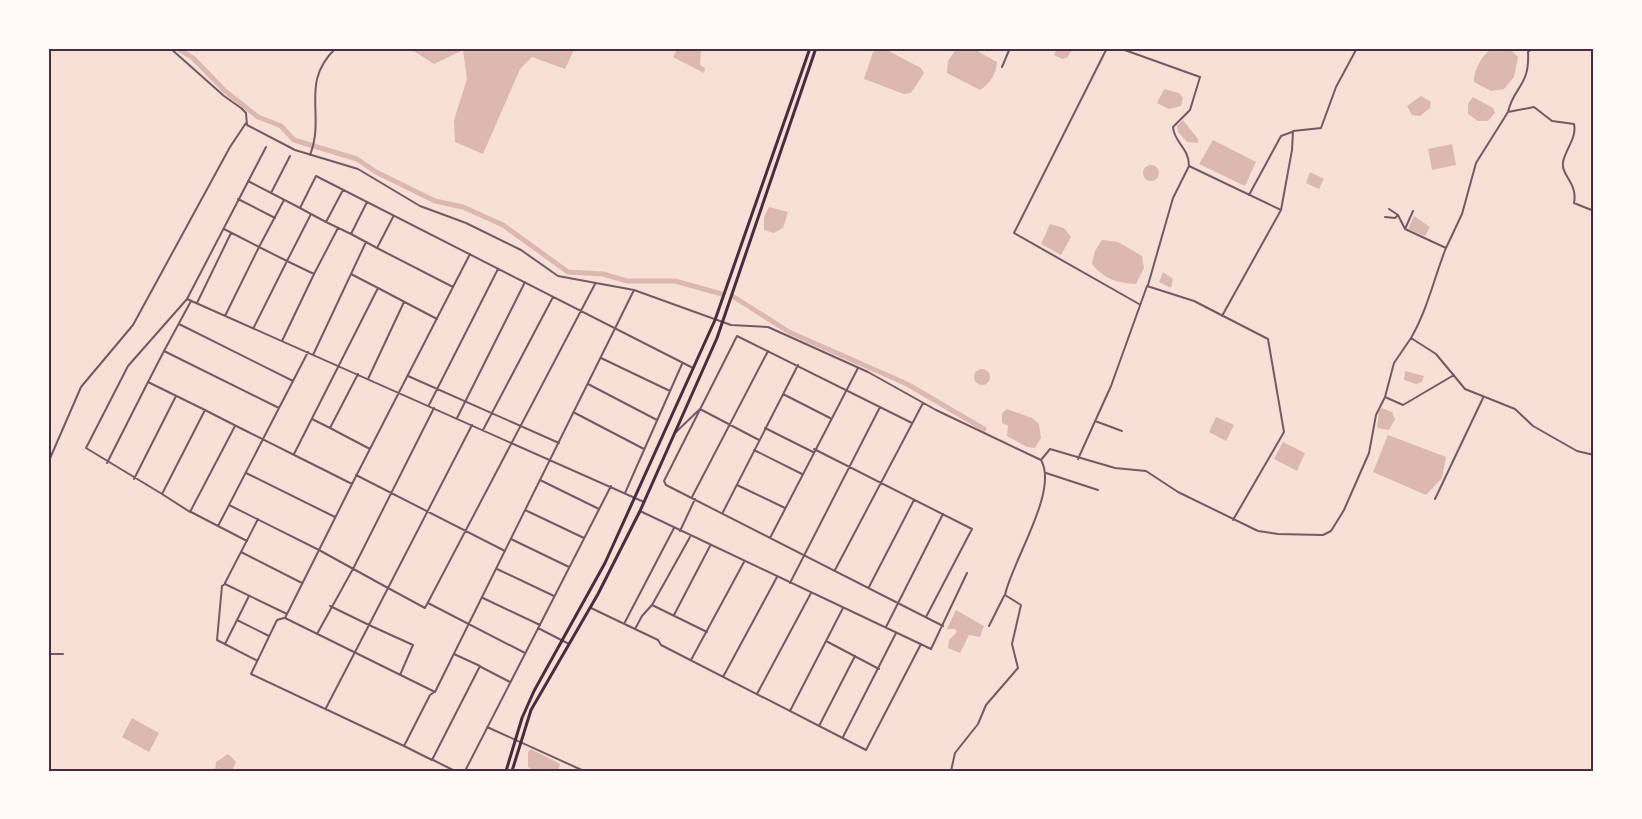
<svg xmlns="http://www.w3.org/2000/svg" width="1642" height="819" font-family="'Alegreya Sans',sans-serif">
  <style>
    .water { fill: #dcb8b0 }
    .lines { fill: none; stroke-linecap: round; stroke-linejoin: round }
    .canal { stroke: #dcb8b0; stroke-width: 5 }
    .minor { stroke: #755966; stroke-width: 2 }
    .secondary { stroke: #4a2c40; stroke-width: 3 }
    .neatline { fill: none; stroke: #4a2c40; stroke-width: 2 }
  </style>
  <rect width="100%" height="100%" fill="#f7e1d7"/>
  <path class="water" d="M409 48H575L565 69 532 57 520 69 483 154 455 142 454 120 467 79 463 50 434 64Z
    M678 48H701L700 65 705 68 704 73 673 57Z
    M883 48 921 68 924 73 911 93 904 94 864 79 873 52Z
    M957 48H972L997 62C997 73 989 85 980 90L947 73 948 61Z
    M1057 48H1073L1067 58 1062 59 1054 55Z
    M1492 48H1509L1518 57 1514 77 1504 89 1491 91 1474 82C1473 71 1483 54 1492 48Z
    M1164 89 1179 93 1183 98 1181 106 1169 109 1157 103Z
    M1421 96 1431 102 1430 108 1420 116 1412 115 1407 106Z
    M1473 97 1493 108 1495 113 1488 121H1478L1468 114V104Z
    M1183 120 1198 139V143L1187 142 1178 132 1177 126Z
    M1213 140 1256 162 1245 186 1199 164Z
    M1452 144 1456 165 1432 170 1428 149Z
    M1143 173a8 8 0 1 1 16 0a8 8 0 1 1-16 0Z
    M1310 172 1324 179 1319 189 1306 183Z
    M769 207 788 212 783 228 774 233 764 230V217Z
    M1414 216 1430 227 1425 236 1408 229Z
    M1050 224 1064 228 1071 237 1061 255 1041 244Z
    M1102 240 1118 242 1142 256 1144 268 1136 284C1117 283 1104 279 1092 264L1095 251Z
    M1163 272 1173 279 1171 288 1159 282Z
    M974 377a8 8 0 1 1 16 0a8 8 0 1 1-16 0Z
    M1405 371 1424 376 1422 382 1416 384 1404 380Z
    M1382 408 1392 412 1395 419 1389 430 1377 428 1379 411Z
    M1007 409 1032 418 1039 424 1041 438 1035 448 1027 447 1007 436 1008 426 1002 423V413Z
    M1216 417 1234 425 1226 441 1209 432Z
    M1388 435 1446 457 1442 478 1426 495 1373 472Z
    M1283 442 1305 453 1297 471 1274 459Z
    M956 610 984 626 980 637 969 635 960 653 948 648 949 640 957 632 955 629H947Z
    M132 718 159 733 149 752 122 737Z
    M531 749 560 764 558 771H534L528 767V752Z
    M228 754 236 762 232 771H215L216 762Z"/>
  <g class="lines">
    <path class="canal" d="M177 48 193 58 225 91 258 117 281 126 294 140 357 159 376 172 435 201 463 207 503 225 568 272 603 274 627 281H675L722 294
      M734 297 789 332 907 384 984 429"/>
    <path class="minor" d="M170 48 224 96 241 108 246 113 247 125 295 150 358 169 420 206 466 223 521 250 558 276 634 290 731 325 768 327 868 372 936 410 1041 460 1050 449 1115 468 1146 471 1178 492 1258 531 1278 534 1323 535 1331 531 1344 510 1369 453 1376 415 1385 397 1403 405 1454 375
      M1107 48 1014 233 1139 304
      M1119 48 1200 77 1190 110 1173 127C1174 143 1189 147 1189 166L1281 210
      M1533 48 1528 52C1530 86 1514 86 1508 112L1534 107 1552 121 1574 124C1577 138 1566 148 1563 162 1561 176 1578 183 1574 203L1594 211
      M1002 67 1010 48
      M310 155C326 114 299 83 336 48
      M248 181 300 208 316 176 693 368
      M271 193 290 156
      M1249 195 1281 136 1292 132
      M238 199 275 218
      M1389 209 1398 215 1405 229
      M1413 211 1405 229 1446 248C1434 278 1427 311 1411 338L1436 354 1465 389 1515 409 1533 426 1577 451 1594 455
      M311 214 326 222 343 190
      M1385 217 1395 218 1398 215
      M326 222 351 234 367 202
      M224 229 259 247 284 200
      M366 242 377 248 393 217
      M377 248 453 287 470 254
      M1446 248 1462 214 1476 163 1508 112
      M1148 285 1173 198 1189 166
      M378 288 437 319
      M187 299 644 502
      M197 303 231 233
      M225 316 259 247 287 261 311 214 300 208
      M1222 316 1281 210 1292 150 1293 131 1321 128 1336 87 1357 48
      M179 324 293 381
      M254 327 287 261 314 274 338 228
      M282 341 314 274
      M164 351 191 301
      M313 355 366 242 351 234
      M601 358 670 391
      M408 376 559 443
      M368 379 404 302
      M588 384 657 420
      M783 394 830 418
      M1385 397 1394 363 1411 338
      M429 405 498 269
      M205 410C253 435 303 459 352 484L319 550 229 505 279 408
      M575 413 644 449
      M457 418 525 282
      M312 419 330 428 358 374
      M1095 421 1122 431
      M912 423 737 336 664 481 666 485 943 626
      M472 425 388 588 319 550 285 618 435 692 634 290
      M235 426 190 512 162 494 205 410 148 382 164 351 279 408 308 352
      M330 428 370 449
      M765 428 813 452
      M483 430 553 297
      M676 432 700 409 759 440
      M814 449 972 529 926 617
      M754 450 802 474
      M294 454 378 288 351 274
      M1078 459 1111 386 1147 286 1194 301 1268 339 1284 432 1233 520
      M48 463 81 387 133 325 230 147 246 123
      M107 463 148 382
      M246 473 335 517
      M1046 473 1098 490
      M356 475 505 551
      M134 479 176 396
      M540 480 599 509
      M352 484 453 287
      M737 485 785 508
      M625 493 682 364
      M162 494 86 448 128 366 187 299 266 147
      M692 497 768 351
      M1435 499 1483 398
      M525 510 584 538
      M640 511 931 649 967 573
      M191 512 247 541
      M723 512 798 365
      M218 526 229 505
      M680 531 695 499
      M690 537 652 605 707 632
      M770 538 858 368
      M511 539 569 567
      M241 552 302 583
      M497 569 554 596
      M835 570 923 403
      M225 583 258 519
      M790 583 880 407
      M869 587 914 500
      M483 598 540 625
      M428 603 525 653
      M652 605 642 616 635 629 658 640 661 645 866 750 921 644
      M591 608 635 629
      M674 615 710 546
      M284 618 277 620 251 674 404 746
      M237 620 269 636
      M625 622 674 528
      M989 626 1004 596
      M886 627 943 514
      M538 628 569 644
      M317 634 354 567 434 408
      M826 641 879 669
      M225 644 249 596
      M48 654H63
      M256 660 217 640 222 586 225 584 287 614
      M691 660 744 562
      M481 667 510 682
      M400 675 413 645 369 625 388 588 425 608 595 284
      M723 677 777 577
      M433 693 430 695 404 746 432 760 480 666 454 654
      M757 694 811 593
      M326 708 369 625 330 606
      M790 711 843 608
      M819 726 855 656
      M487 727 584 771
      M843 737 896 633
      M433 760 455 771
      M465 771 611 486
      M951 771 955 753 978 724 986 705 1018 668 1012 644 1021 605 1005 595C1012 561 1059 491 1041 460"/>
    <path class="secondary" d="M506 771 522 718 534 691 605 563 715 320 810 48
      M512 771 531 710 598 594 640 511 717 338 816 48"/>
  </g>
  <rect width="1642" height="819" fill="none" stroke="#fffaf5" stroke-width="99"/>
  <rect x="50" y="50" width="1542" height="720" class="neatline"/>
</svg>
